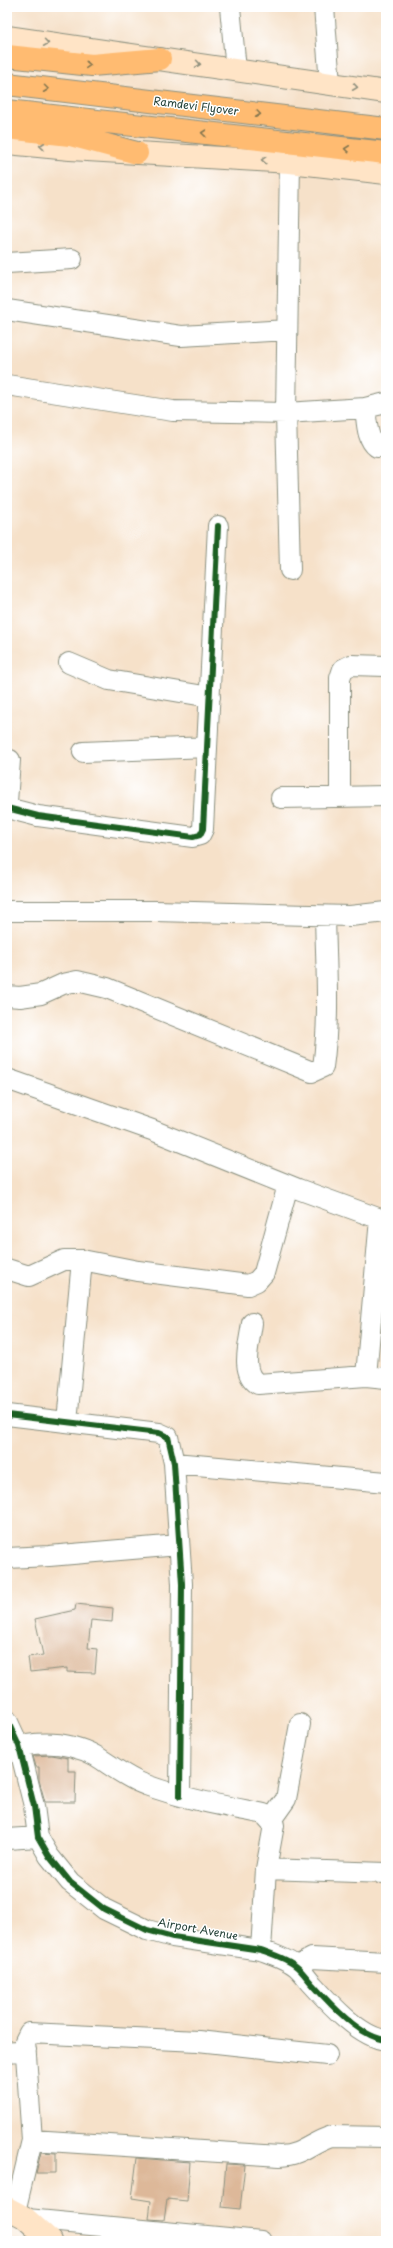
<svg xmlns="http://www.w3.org/2000/svg" width="393" height="2248" font-family="'Playpen Sans',sans-serif">
  <style>
    .building { fill: #ddb899 }
    .lines { fill: none; stroke-linecap: round; stroke-linejoin: round }
    .street-casing { stroke: #8a8f7e; stroke-width: 22 }
    .secondary-casing { stroke: #8a8f7e; stroke-width: 24 }
    .highway-casing { stroke: #8a8f7e; stroke-width: 24 }
    .street { stroke: #fff; stroke-width: 20 }
    .secondary { stroke: #ffe4c6; stroke-width: 22 }
    .highway { stroke: #ffbb71; stroke-width: 22 }
    .cycleway-casing { stroke: #fff; stroke-width: 8 }
    .cycleway { stroke: #1b5e20; stroke-width: 6 }
    .oneway { stroke: #8f907d }
    .oneway2 { stroke: #84764f }
    .labels { text-anchor: middle; stroke-width: 3; stroke-linejoin: round; paint-order: stroke }
    .street-label { font-size: 11px; fill: #1f3d34; stroke: #fff }
  </style>
  <rect width="100%" height="100%" fill="#fff"/>
  <filter id="ink" filterUnits="userSpaceOnUse"><feTurbulence type="fractalNoise" baseFrequency=".025" numOctaves="2"/><feDisplacementMap in="SourceGraphic" scale="8" xChannelSelector="R" yChannelSelector="G"/><feConvolveMatrix kernelMatrix="1 2 1 2 8 2 1 2 1" color-interpolation-filters="sRGB"/></filter>
  <filter id="wash" filterUnits="userSpaceOnUse"><feTurbulence type="fractalNoise" baseFrequency=".012" numOctaves="4" result="noise"/><feDisplacementMap in="SourceGraphic" scale="16" xChannelSelector="R" yChannelSelector="G"/><feGaussianBlur stdDeviation="0.9" result="paint"/><feColorMatrix in="noise" values="0 0 0 0 0 0 0 0 0 0 0 0 0 0 0 0 0 1.4 0 .05"/><feComposite in="paint" operator="in"/></filter>
  <g filter="url(#wash)">
    <rect width="100%" height="100%" fill="#f6e1c9"/>
    <g id="blocks">
      <path class="building" d="M76 1604 113 1608 112 1622 91 1620 88 1648 97 1649 95 1673 67 1672V1668L30 1672 28 1657 43 1655 35 1619 75 1610Z
        M52 1755 68 1758V1771H76L75 1802H45L39 1780V1767H36L33 1756Z
        M41 2152 56 2153V2173H36Z
        M137 2158 190 2162 187 2201 167 2199 164 2220 149 2219 151 2201 132 2198Z
        M226 2164 245 2165 240 2209 222 2207Z"/>
    </g>
  </g>
  <g filter="url(#ink)">
    <use href="#blocks" fill-opacity="0" stroke="#8a8f7e" stroke-width="1"/>
    <g class="lines">
      <defs>
        <path id="street" d="M230 7 236 70
          M324 7 330 84
          M7 263 72 259
          M7 310 181 336 287 330
          M7 385 173 411 286 413 365 408 386 403
          M365 408C367 420 366 439 377 447L386 446
          M290 570 286 413 290 162
          M69 663 109 680 210 697
          M83 752 207 747
          M7 760H10L7 802
          M340 795V678L343 669 351 665 386 666
          M281 798 386 796
          M7 808 38 816 193 837 200 835 203 829 218 526
          M7 911H155L350 916 386 912
          M7 996 20 997 41 994 63 984 77 981 107 988 312 1072 323 1067C330 1018 326 965 325 916
          M7 1079 152 1130 298 1189 386 1221
          M7 1269 29 1276 64 1260H82L138 1271 248 1285 257 1281 264 1273 288 1185
          M252 1323C250 1342 239 1372 258 1384L366 1376 386 1378
          M366 1376 380 1219
          M7 1415 159 1433 168 1437 174 1463 182 1584 180 1796
          M67 1422 82 1260
          M174 1463 386 1482
          M7 1558 49 1556 179 1545
          M7 1720 19 1746 34 1806 38 1837 49 1856 70 1882 104 1909 147 1930 173 1937 261 1950C272 1954 288 1959 297 1967 303 1972 308 1980 313 1985 330 2004 360 2037 386 2040
          M7 1749C37 1741 69 1741 96 1756 112 1766 128 1779 146 1785 184 1799 225 1806 264 1814L274 1825 266 1869 261 1950
          M271 1820 286 1799 300 1724
          M7 1839 38 1837
          M266 1869 386 1873
          M297 1966 312 1958 386 1962
          M7 2052 26 2050
          M32 2140 280 2156C303 2155 311 2142 332 2136L386 2137
          M15 2212 32 2140 25 2041 29 2033 198 2041 327 2055
          M27 2219 261 2241"/>
        <path id="secondary" d="M7 37 386 92
          M7 143 70 149 290 162 386 173
          M7 2208 24 2217 51 2241"/>
        <path id="highway" d="M7 56 92 65 160 59
          M7 84 386 129
          M7 111 386 153
          M7 128 70 135 137 153"/>
      </defs>
      <use href="#street" class="street-casing"/>
      <use href="#secondary" class="secondary-casing"/>
      <use href="#highway" class="highway-casing"/>
      <use href="#street" class="street"/>
      <use href="#secondary" class="secondary"/>
      <use href="#highway" class="highway"/>
      <defs>
        <path id="cycleway" d="M7 808 38 816 193 837 200 835 203 829 218 526
          M7 1415 159 1433 168 1437 174 1463 182 1584 180 1796
          M7 1720 19 1746 34 1806 38 1837 49 1856 70 1882 104 1909 147 1930 173 1937 261 1950C272 1954 288 1959 297 1967 303 1972 308 1980 313 1985 330 2004 360 2037 386 2040"/>
      </defs>
      <use href="#cycleway" class="cycleway-casing"/>
      <use href="#cycleway" class="cycleway"/>
    </g>
    <defs><path id="oneway-chevron" d="M-2-3.5L2.5 0L-2 3.5" fill="none" stroke-width="1.6" stroke-linecap="round" stroke-linejoin="round"/></defs>
    <g class="oneway">
      <use href="#oneway-chevron" transform="translate(46 43) rotate(8)"/>
      <use href="#oneway-chevron" transform="translate(198 64) rotate(8)"/>
      <use href="#oneway-chevron" transform="translate(355 87) rotate(8)"/>
      <use href="#oneway-chevron" transform="translate(42 146) rotate(-174)"/>
      <use href="#oneway-chevron" transform="translate(264 160) rotate(-177)"/>
    </g>
    <g class="oneway2">
      <use href="#oneway-chevron" transform="translate(88 65) rotate(4)"/>
      <use href="#oneway-chevron" transform="translate(46 89) rotate(7)"/>
      <use href="#oneway-chevron" transform="translate(258 114) rotate(7)"/>
      <use href="#oneway-chevron" transform="translate(204 133) rotate(-174)"/>
      <use href="#oneway-chevron" transform="translate(347 149) rotate(-174)"/>
    </g>
  </g>
  <g class="labels">
    <g class="street-label">
      <text transform="translate(196 106) rotate(7)" y="4">Ramdevi Flyover</text>
      <text transform="translate(198 1929) rotate(10)" y="4">Airport Avenue</text>
    </g>
  </g>
  <rect width="393" height="2248" fill="none" stroke="#fff" stroke-width="24"/>
</svg>
